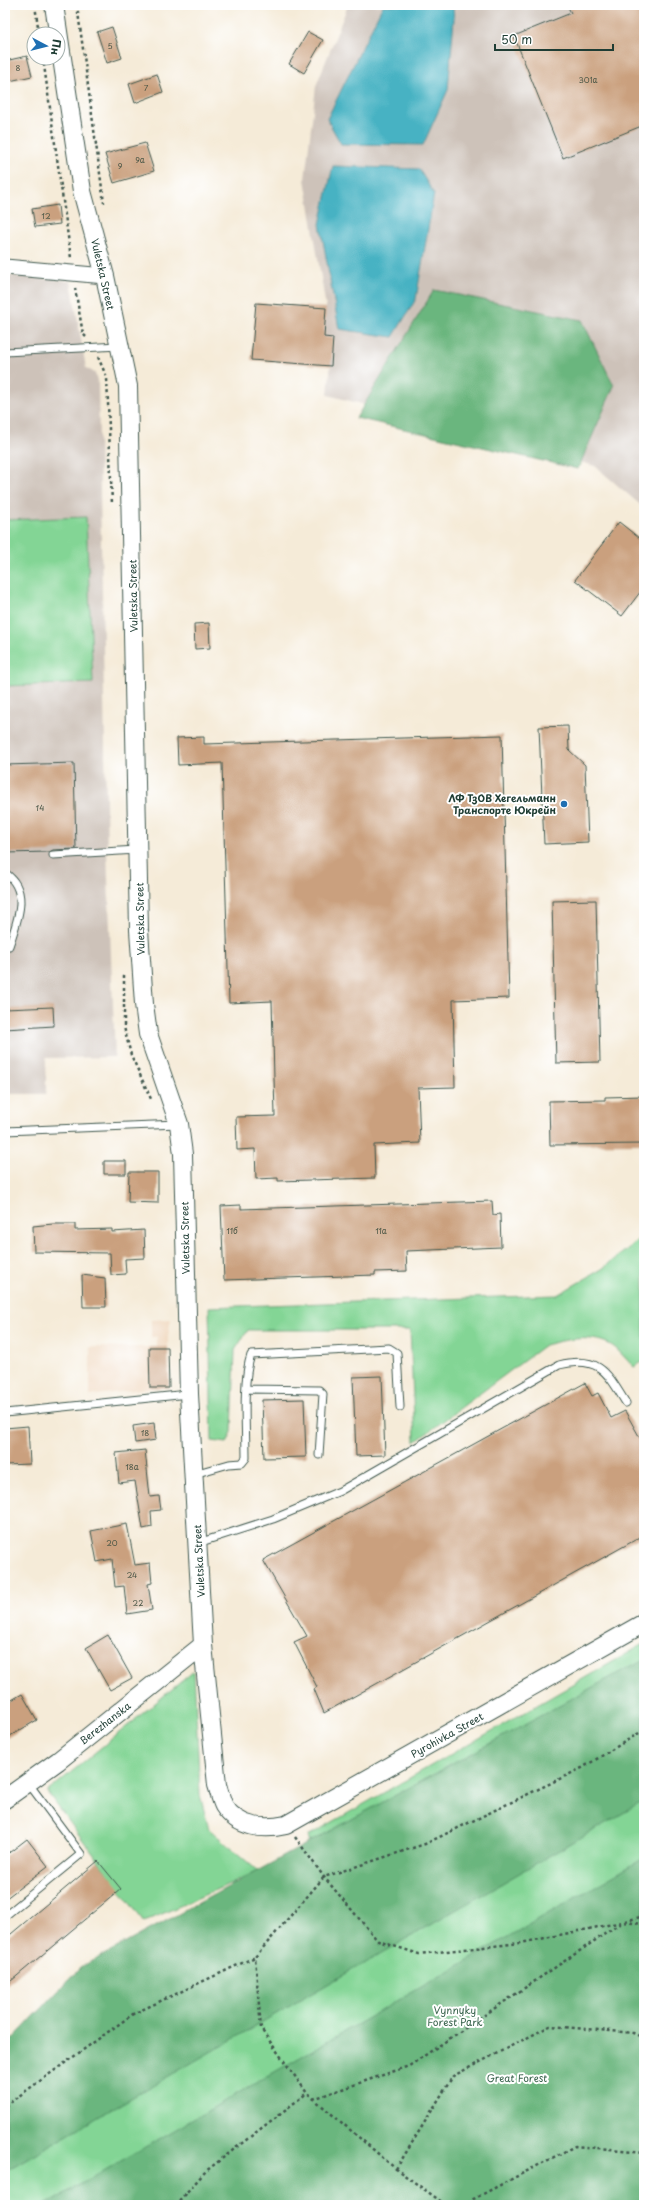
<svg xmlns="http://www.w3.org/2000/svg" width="649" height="2210" font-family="'Playpen Sans',sans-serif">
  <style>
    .built { fill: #efd6bb }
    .industrial { fill: #cdc2b9 }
    .green { fill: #83d595; stroke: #518964 }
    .forest { fill: #6ab67e; stroke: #447a59 }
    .water { fill: #46b2c3; stroke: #32787c }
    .building { fill: #caa07e }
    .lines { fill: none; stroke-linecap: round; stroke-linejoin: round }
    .service-casing { stroke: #3f574d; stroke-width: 9 }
    .minor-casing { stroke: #3f574d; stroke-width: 17 }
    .tertiary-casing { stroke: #3f574d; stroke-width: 20 }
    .path { stroke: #3f574d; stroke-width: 2.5; stroke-dasharray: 3 3; stroke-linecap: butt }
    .service { stroke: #fff; stroke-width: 7 }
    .minor { stroke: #fff; stroke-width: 15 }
    .tertiary { stroke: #fff; stroke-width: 18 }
    .poi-dot { fill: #1f6fb2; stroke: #fff; stroke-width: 1.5 }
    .labels { text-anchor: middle; stroke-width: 4; stroke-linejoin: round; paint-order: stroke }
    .number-label { font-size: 8px; fill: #4a5646 }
    .street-label { font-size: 10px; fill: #1f3d34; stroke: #fff }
    .poi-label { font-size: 10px; font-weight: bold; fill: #1f3d34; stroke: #fff; text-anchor: end }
    .park-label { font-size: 10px; fill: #38634c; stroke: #fff }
  </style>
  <rect width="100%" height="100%" fill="#fff"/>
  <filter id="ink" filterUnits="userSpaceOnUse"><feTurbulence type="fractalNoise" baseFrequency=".025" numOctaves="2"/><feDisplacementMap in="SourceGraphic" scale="8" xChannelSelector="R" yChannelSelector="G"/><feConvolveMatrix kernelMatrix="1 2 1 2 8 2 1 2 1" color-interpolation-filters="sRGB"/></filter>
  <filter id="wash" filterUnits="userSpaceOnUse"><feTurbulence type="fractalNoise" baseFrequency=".012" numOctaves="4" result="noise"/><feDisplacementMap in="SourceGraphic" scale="16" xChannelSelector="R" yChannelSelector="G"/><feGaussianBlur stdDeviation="0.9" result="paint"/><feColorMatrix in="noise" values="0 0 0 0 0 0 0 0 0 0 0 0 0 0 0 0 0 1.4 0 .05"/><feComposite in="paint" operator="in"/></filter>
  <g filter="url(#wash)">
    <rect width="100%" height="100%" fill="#f5ebd8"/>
    <path class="built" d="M171 1319 168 1336 169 1388H150L90 1396V1347H157V1337H151V1320Z"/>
    <path class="industrial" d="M348 5H644V508L595 466 328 395 333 338 324 337 326 308 305 179 316 86Z
      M5 275 71 281 86 368 95 373 98 384 107 852 115 1057 46 1058V1094H5Z"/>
    <path class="green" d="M86 517 93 683 5 686V520Z
      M644 1236V1361L634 1367C626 1360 618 1348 609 1344 589 1334 564 1340 545 1345L415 1442 410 1330H248L235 1350 232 1432 227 1443 212 1441 209 1307 557 1295 602 1269Z
      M644 1644V2205H5V2112L319 1881 308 1836Z
      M194 1671 200 1795 209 1829 258 1871 144 1922 47 1792Z"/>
    <path class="forest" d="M434 290 582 320 614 386 578 469 356 418Z
      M644 1659V1801L5 2171V2047L80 1968Z
      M644 1858V2205H45Z"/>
    <path class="water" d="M383 5H452L453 7 454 19 448 90 423 145 341 144 327 119Z
      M333 166 419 169 434 194 416 299 393 337 339 329 320 224Z"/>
    <g id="blocks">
      <path class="building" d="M567 5H644V125L563 158 514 36 571 13Z
        M112 27 122 58 107 63 97 32Z
        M308 32 323 40 304 73 289 64Z
        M27 56 32 76 5 82V61Z
        M157 74 163 92 135 103 129 84Z
        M145 143 154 171 114 183 105 154Z
        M58 205 60 224 35 227 32 209Z
        M256 303 326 308 324 337 333 338 331 366 251 360Z
        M619 522 644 542V587L622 616 575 580Z
        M209 623 210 648 195 649 194 624Z
        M568 726 569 750 585 765 588 842 544 844 539 727Z
        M502 735 509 998 453 1000 455 1087 418 1088 420 1143 374 1145 375 1178 278 1181V1178L256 1179 255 1149 237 1150 236 1117 275 1116 272 1001 229 1003 222 763 178 765 177 738 204 737V744Z
        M74 763 76 849 53 850 49 852 5 853V765Z
        M596 900 600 1062 556 1063 552 901Z
        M53 1007 54 1026 5 1029V1009Z
        M644 1096V1144L550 1145 549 1101 605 1100V1097Z
        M104 1161H126V1174H104Z
        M129 1172H158V1203L128 1202Z
        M492 1201 493 1215 500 1214 501 1247 406 1251 407 1271 375 1272V1275L224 1280 221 1206 241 1205V1209Z
        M53 1224H75V1230L112 1229V1232L144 1230 145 1258 125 1259 126 1274 111 1275 110 1253 34 1252 33 1226Z
        M82 1275 105 1278 106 1307H83Z
        M149 1347H168L169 1388H150Z
        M382 1376 385 1455 356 1456 353 1377Z
        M585 1383 592 1396 598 1393 611 1418 625 1411 644 1445V1535L324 1713 314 1689 317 1687 294 1642 307 1636 263 1560Z
        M304 1399 306 1457 264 1458 262 1400Z
        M154 1423 156 1440 135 1443 133 1426Z
        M28 1426 30 1464 5 1465V1428Z
        M145 1450 150 1497 159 1496 161 1510 151 1511 152 1527 143 1529 135 1481 119 1483 116 1453Z
        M127 1524 135 1565 150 1563 152 1583 148 1584 152 1610 127 1614 124 1586 115 1587 112 1559 97 1562 91 1531Z
        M108 1635 132 1678 110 1690 86 1648Z
        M22 1694 37 1720 5 1739V1704Z
        M27 1839 48 1866 5 1899V1856Z
        M98 1861 121 1889 5 1986V1939Z"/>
    </g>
  </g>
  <g filter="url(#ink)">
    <use href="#blocks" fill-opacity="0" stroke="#3f574d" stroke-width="1"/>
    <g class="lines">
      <defs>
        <path id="service" d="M5 352 119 346
          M53 855 137 850
          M5 873C31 891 17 921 9 946
          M5 1131 178 1124
          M246 1389 319 1390 323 1394 319 1455
          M5 1413 188 1394
          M194 1474 229 1464 242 1463 246 1458C246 1429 242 1381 251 1355L389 1348 397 1353 400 1407
          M198 1543 273 1519 340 1491 559 1365C599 1355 607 1372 626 1403
          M5 1916 81 1854 29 1784"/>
        <path id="minor" d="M5 267 105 276"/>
        <path id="tertiary" d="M54 5 82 191 105 276 128 386 139 930 144 1004 148 1034 179 1124 183 1154 189 1394 203 1645 217 1785C219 1791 221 1800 224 1806 238 1828 264 1830 286 1825L644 1623
          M5 1799 58 1761 203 1645"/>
      </defs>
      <use href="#service" class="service-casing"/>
      <use href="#minor" class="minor-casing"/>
      <use href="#tertiary" class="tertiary-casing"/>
      <path class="path" d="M35 5 39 34
        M77 5 104 203
        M43 58 71 258
        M75 288 83 334 86 337
        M98 357 107 378 112 504
        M124 975V1027L131 1055 151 1099
        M295 1837 324 1877 378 1941 419 1954 521 1943 622 1922 644 1924
        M625 1921 644 1916
        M313 2099 409 2066 621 1923
        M5 2106 133 2014 255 1957
        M396 2169 453 2076 550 2026 633 2033 644 2038
        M175 2205 206 2171 307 2093
        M446 2205 396 2169 307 2093 261 2029 255 1957 324 1877 425 1844 582 1768 644 1730
        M462 2205 575 2146 644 2152"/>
      <use href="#service" class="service"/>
      <use href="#minor" class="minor"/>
      <use href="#tertiary" class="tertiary"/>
    </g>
  </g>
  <circle class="poi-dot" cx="564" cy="804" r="4"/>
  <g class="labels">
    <g class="number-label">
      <text x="110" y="49">5</text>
      <text x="18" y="71">8</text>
      <text x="588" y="83">301а</text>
      <text x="146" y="91">7</text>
      <text x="140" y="163">9а</text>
      <text x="120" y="169">9</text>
      <text x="46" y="219">12</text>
      <text x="40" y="811">14</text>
      <text x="232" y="1234">11б</text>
      <text x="381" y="1234">11а</text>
      <text x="145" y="1436">18</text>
      <text x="132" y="1470">18а</text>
      <text x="112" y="1546">20</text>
      <text x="132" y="1578">24</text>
      <text x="138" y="1606">22</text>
    </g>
    <g class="street-label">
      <text transform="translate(103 274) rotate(77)" y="4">Vuletska Street</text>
      <text transform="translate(133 596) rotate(-91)" y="4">Vuletska Street</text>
      <text transform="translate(140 919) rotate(-91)" y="4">Vuletska Street</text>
      <text transform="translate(185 1238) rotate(-91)" y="4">Vuletska Street</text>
      <text transform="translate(199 1561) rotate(-93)" y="4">Vuletska Street</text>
      <text transform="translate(105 1723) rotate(-38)" y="4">Berezhanska</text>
      <text transform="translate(447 1735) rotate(-29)" y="4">Pyrohivka Street</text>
    </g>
    <g class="poi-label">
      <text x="556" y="802">ЛФ ТзОВ Хегельманн<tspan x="556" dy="12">Транспорте Юкрейн</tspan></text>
    </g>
    <g class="park-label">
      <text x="455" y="2014">Vynnyky<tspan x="455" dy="12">Forest Park</tspan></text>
      <text x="517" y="2082">Great Forest</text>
    </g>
  </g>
  <rect width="649" height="2210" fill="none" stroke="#fff" stroke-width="20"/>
  <g transform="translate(46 46) rotate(97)"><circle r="19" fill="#ffffff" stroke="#a5b1ae"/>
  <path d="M0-3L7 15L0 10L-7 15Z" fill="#1f6fb2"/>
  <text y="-6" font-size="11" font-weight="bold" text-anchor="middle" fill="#1f3d34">Пн</text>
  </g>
  <path d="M495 44v6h118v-6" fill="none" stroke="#1f3d34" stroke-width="2"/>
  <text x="501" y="44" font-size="12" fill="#1f3d34" stroke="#ffffff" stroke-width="3" paint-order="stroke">50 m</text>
</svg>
